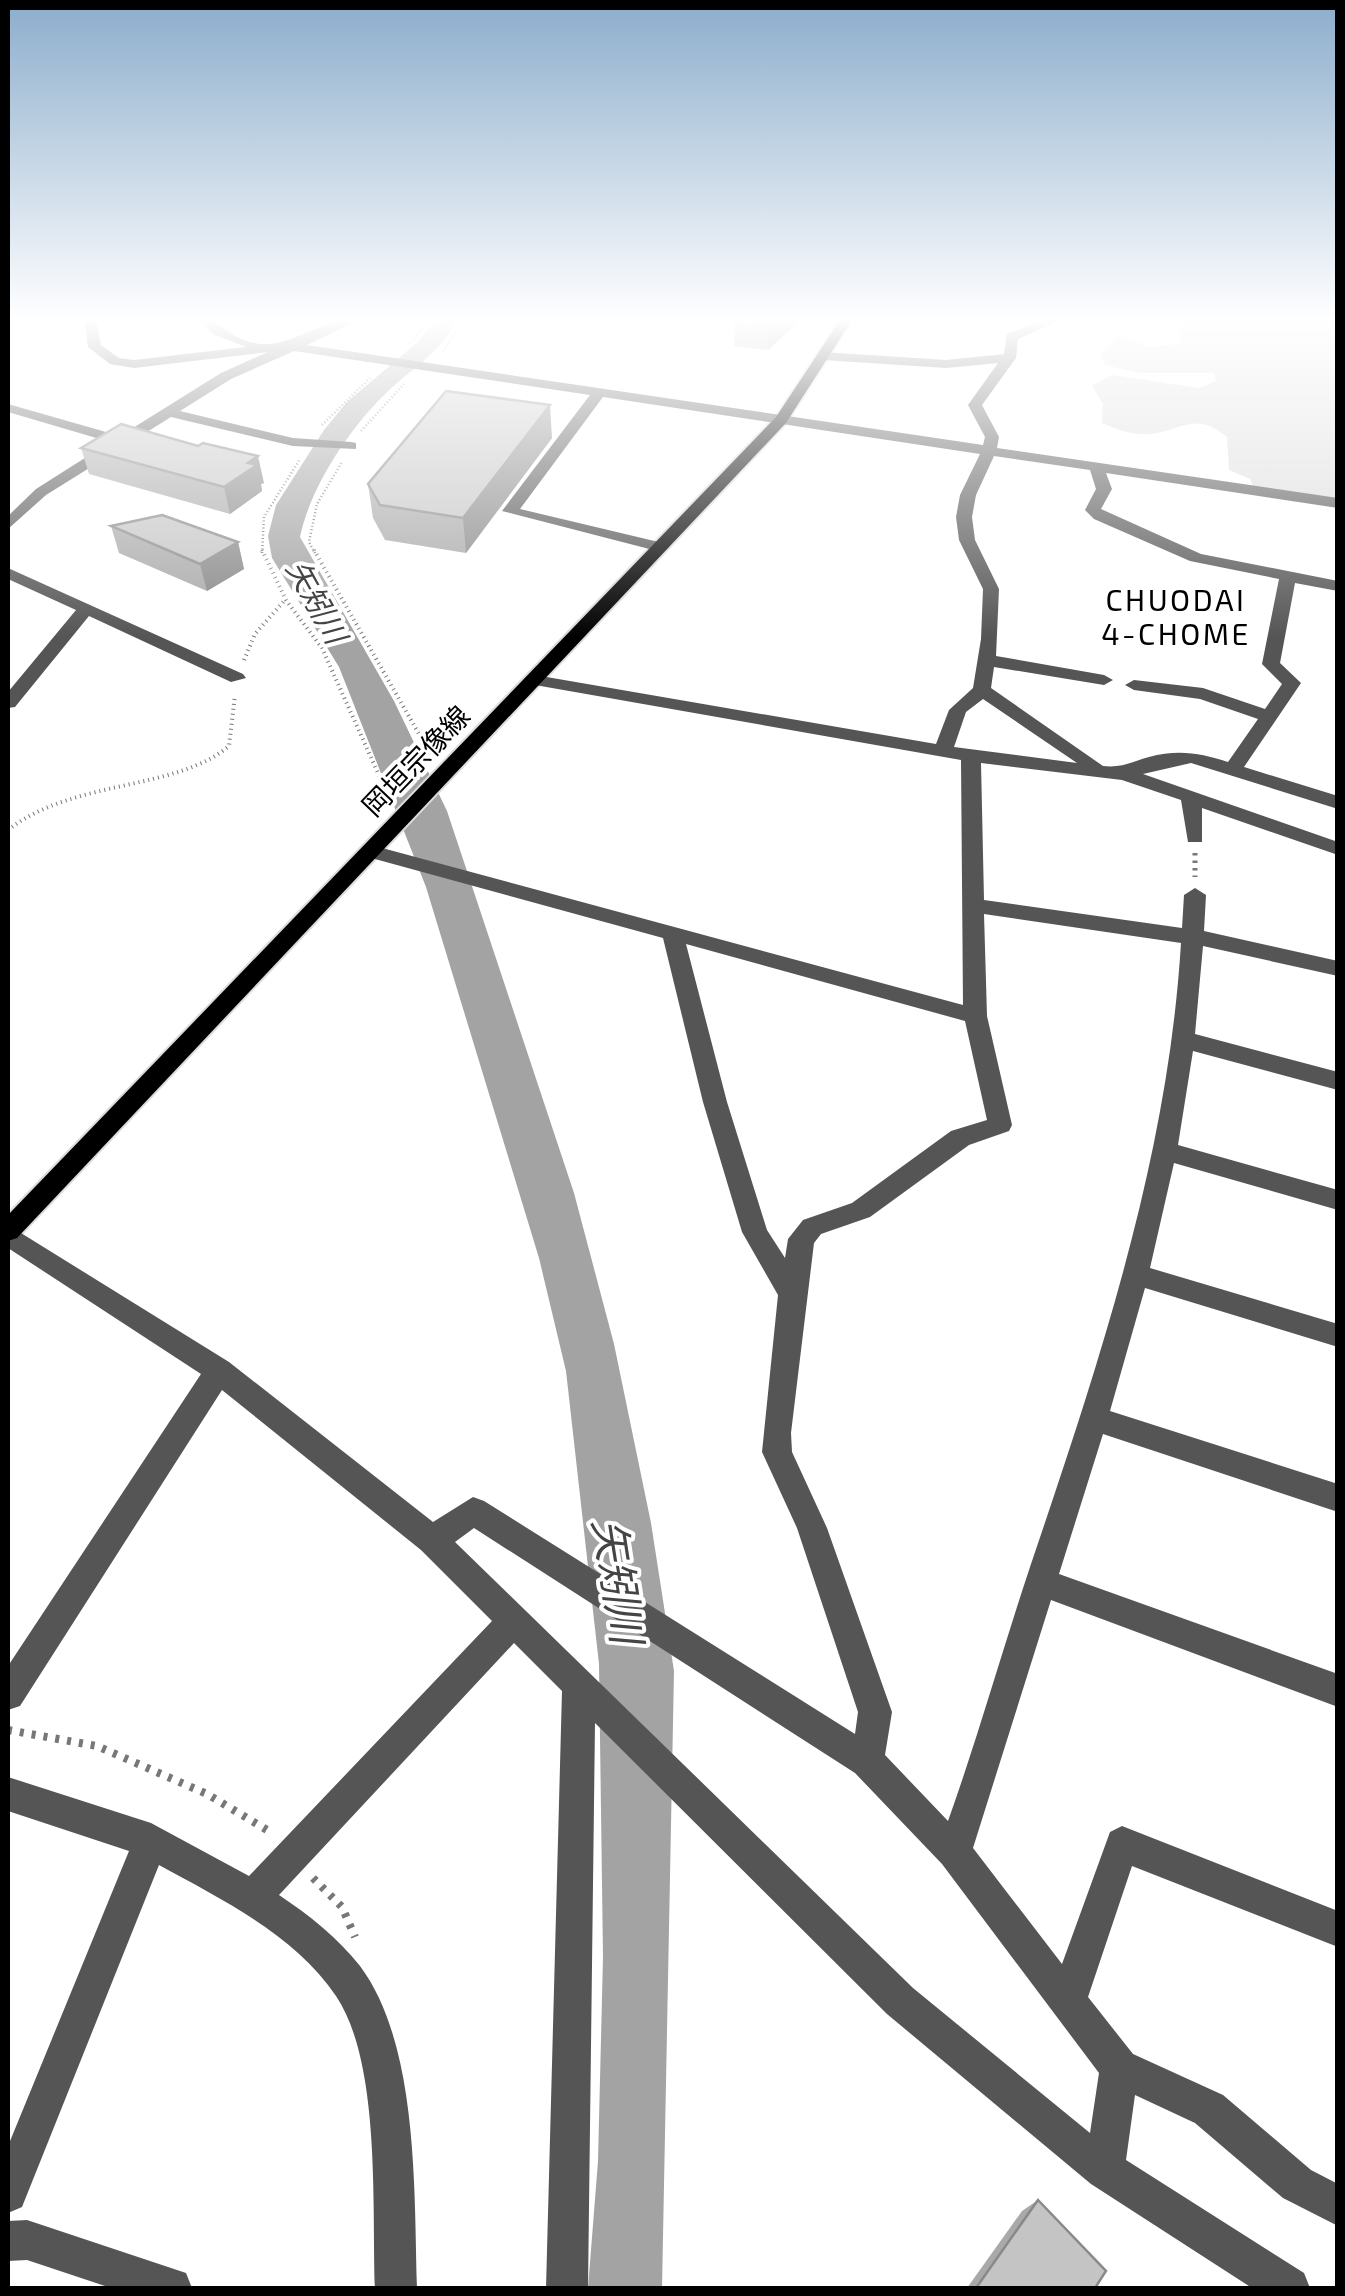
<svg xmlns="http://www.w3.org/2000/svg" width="1345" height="2296" font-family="'Exo 2','Noto Sans JP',sans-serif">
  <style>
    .green { fill: #dcdcdc }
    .water { fill: #a3a3a3 }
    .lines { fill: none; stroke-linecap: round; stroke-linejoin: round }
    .major-casing { stroke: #dbdbdb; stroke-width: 4 }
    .path-far3 { stroke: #777; stroke-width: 2.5; stroke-dasharray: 1 2.5; stroke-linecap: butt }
    .path-far2 { stroke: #777; stroke-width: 4; stroke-dasharray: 1 4; stroke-linecap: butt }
    .path-far1 { stroke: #777; stroke-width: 5; stroke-dasharray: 2.5 5; stroke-linecap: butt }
    .path { stroke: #777; stroke-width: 8; stroke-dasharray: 4 8; stroke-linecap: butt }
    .minor { fill: #555; fill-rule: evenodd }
    .major { fill: #000; fill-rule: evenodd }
    .wall { fill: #a9a9a9 }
    .shaded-wall { fill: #898989 }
    .building { fill: #c4c4c4; stroke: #898989; stroke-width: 2.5 }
    .labels { text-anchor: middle; stroke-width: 8; stroke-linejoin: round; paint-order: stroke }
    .far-street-label { font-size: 28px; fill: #000; stroke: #fff }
    .far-neighbourhood-label { font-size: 30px; letter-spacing: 2.5px; fill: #000; stroke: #fff }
    .far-water-label { font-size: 30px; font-style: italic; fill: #444; stroke: #fff }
    .near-water-label { font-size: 42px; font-style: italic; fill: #444; stroke: #fff }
  </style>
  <rect width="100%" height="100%" fill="#fff"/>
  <path class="green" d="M1183 317H1337V502L1254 488 1250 479 1229 470 1227 437C1196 410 1180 431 1150 434 1132 435 1118 430 1102 423L1103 404 1092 385 1113 375 1199 388 1216 381 1214 373H1140L1105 365 1101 354 1120 335 1149 347 1179 344Z"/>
  <path class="water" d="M437 317H458C443 352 409 370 383 396 348 431 310 488 300 537L394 701 447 811 574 1193 614 1344 651 1523 674 1671 662 2288H588L598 2161 603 1957 599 1664 566 1371 539 1258 426 887 339 667 272 558 268 536 276 505 324 430 347 402 419 341Z"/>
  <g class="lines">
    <defs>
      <path id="major" d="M842 317H854L786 423 17 1238 8 1241V1215L776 417Z"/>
    </defs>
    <use href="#major" class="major-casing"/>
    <path class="path-far3" d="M410 344 432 317
      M443 351 467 317
      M322 425 371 377
      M361 431 404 384
      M262 553 264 517 300 459
      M315 553 309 542 317 504 342 462"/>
    <path class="path-far2" d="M262 550 286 600 322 648 390 800
      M314 550 431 755
      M244 660 255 634 285 600
      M8 830C73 779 176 791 229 746L235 695"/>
    <path class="path-far1" d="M1195 853V877"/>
    <path class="path" d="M8 1730 97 1746 207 1794 272 1833
      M313 1878 342 1907 355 1937"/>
    <path class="minor" d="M84 317H96L101 345 119 358 134 360 246 347 213 334 197 317H210C276 378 302 317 365 317L307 345 983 445 985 437 968 405 998 363 946 368 823 360 816 356 823 352 946 360 1004 354 1007 334 1051 317H1068L1018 339 1016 358 982 405 999 437 997 448 1338 498V508L1106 473 1112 489 1101 509 1201 554 1338 581V591L1295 583 1280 663 1301 683 1244 767 1338 796V809L1191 763 1143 774 1338 842V855L1202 808V842H1188L1181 800 1122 780 981 763 984 900 1182 928 1184 895 1195 888 1206 895 1204 931 1338 961V976L1203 946 1195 1034 1338 1072V1090L1193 1051 1178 1145 1338 1190V1210L1174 1163 1150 1268 1338 1324V1347L1145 1288 1110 1411 1338 1484V1512L1103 1434 1059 1574 1338 1674V1707L1051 1600 973 1848 1062 1964 1110 1832 1122 1826 1338 1911V1947L1132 1866 1088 1997 1133 2054 1223 2095 1311 2170 1338 2184V2226L1283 2198 1195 2123 1135 2095 1126 2160 1304 2273 1310 2288H1252L1091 2184 887 2014 595 1723 588 2288H546L562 1691 514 1643 279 1895C309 1915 338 1938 360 1966 419 2045 414 2193 417 2288H375C372 2207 381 2063 336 1996 295 1935 221 1899 159 1865L22 2207 8 2213V2146L129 1851 8 1811V1777L151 1823 249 1876 492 1621 421 1550 222 1390 20 1706 8 1710V1666L201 1374 8 1248V1225L229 1362 433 1522 473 1497 484 1501 855 1734 858 1712 797 1528 762 1452 778 1295 742 1232 703 1102 663 938 364 856 361 851 371 845 963 1005 961 760 535 685 526 680 535 675 936 744 949 710 973 688 981 639 983 589 959 540 956 517 960 495 980 454 603 397 520 509 667 544 669 547 661 552 502 511 590 395 294 351 231 379 180 411 293 438 351 442 356 443V449L293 446 171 417 46 495 8 529V516L36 489 110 442 8 412V404L120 436 221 373 268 352 134 368 110 364 88 347ZM994 456 1090 470 1096 489 1085 510 1094 519 1190 561 1279 579 1262 664 1282 684 1265 709 1203 688 1134 680 1125 685 1134 690 1200 699 1258 719 1228 762C1201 753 1178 749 1149 757 1131 762 1122 768 1103 766L991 688 994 667 1104 685 1113 680 1104 675 996 656 999 589 975 540 972 517 976 495ZM983 699 1077 763 954 747 966 712ZM984 914 1181 943C1168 1158 1099 1363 1030 1567 1002 1651 978 1737 948 1821L885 1755 892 1712 827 1528 792 1452 791 1433 814 1243 821 1234 870 1217 969 1145 1009 1131 1012 1125 987 1016ZM686 944 965 1021 987 1120 951 1131 852 1203 803 1220 788 1239 785 1258 767 1230 727 1102ZM474 1528 855 1773 942 1864 1099 2073 1090 2133 913 1988 455 1542Z
      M8 568 243 674 246 678 231 682 89 616 15 707 8 708V692L76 610 8 579Z
      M27 2220 186 2273 192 2288H111L27 2260 8 2261V2221Z"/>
    <use href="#major" class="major"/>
  </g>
  <path class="wall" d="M740 317H803L768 350 734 346 735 323Z
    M552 438 466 553 385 540 373 518 368 484Z
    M81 448 264 483 261 484 262 491 230 514 89 474Z
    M111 526 238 542 244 569 207 591 119 553Z
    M1038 2200 1095 2288H967L1022 2211Z"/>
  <path class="shaded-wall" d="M779 317H803L768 350 769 327Z
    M550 405 552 438 466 553 463 518Z
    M258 456 264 483 261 484 262 491 230 514 224 487 248 463Z
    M238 542 244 569 207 591 200 564Z"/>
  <path class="building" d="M740 317H779L769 327 735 323Z
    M446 391 550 405 463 518 380 505 368 484Z
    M121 424 198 446 203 443 258 456 248 463 257 465 224 487 81 448Z
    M162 515 238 542 200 564 111 526Z
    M1038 2200 1106 2271 1095 2288H976Z"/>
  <linearGradient id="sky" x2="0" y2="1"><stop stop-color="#8cadcc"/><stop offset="0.5" stop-color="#fff"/><stop offset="1" stop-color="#fff" stop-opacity="0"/></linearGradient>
  <rect width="1345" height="638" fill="url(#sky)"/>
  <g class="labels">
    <g class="far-street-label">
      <text transform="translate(416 761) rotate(-46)" y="10">岡垣宗像線</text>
    </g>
    <g class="far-neighbourhood-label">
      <text x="1176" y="611">CHUODAI<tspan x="1176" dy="34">4-CHOME</tspan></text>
    </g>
    <g class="far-water-label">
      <text transform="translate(316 602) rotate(61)" y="10">矢矧川</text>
    </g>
    <g class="near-water-label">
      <text transform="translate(618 1581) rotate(81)" y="15">矢矧川</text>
    </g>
  </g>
  <rect width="1345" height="2296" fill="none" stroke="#000000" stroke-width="20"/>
</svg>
